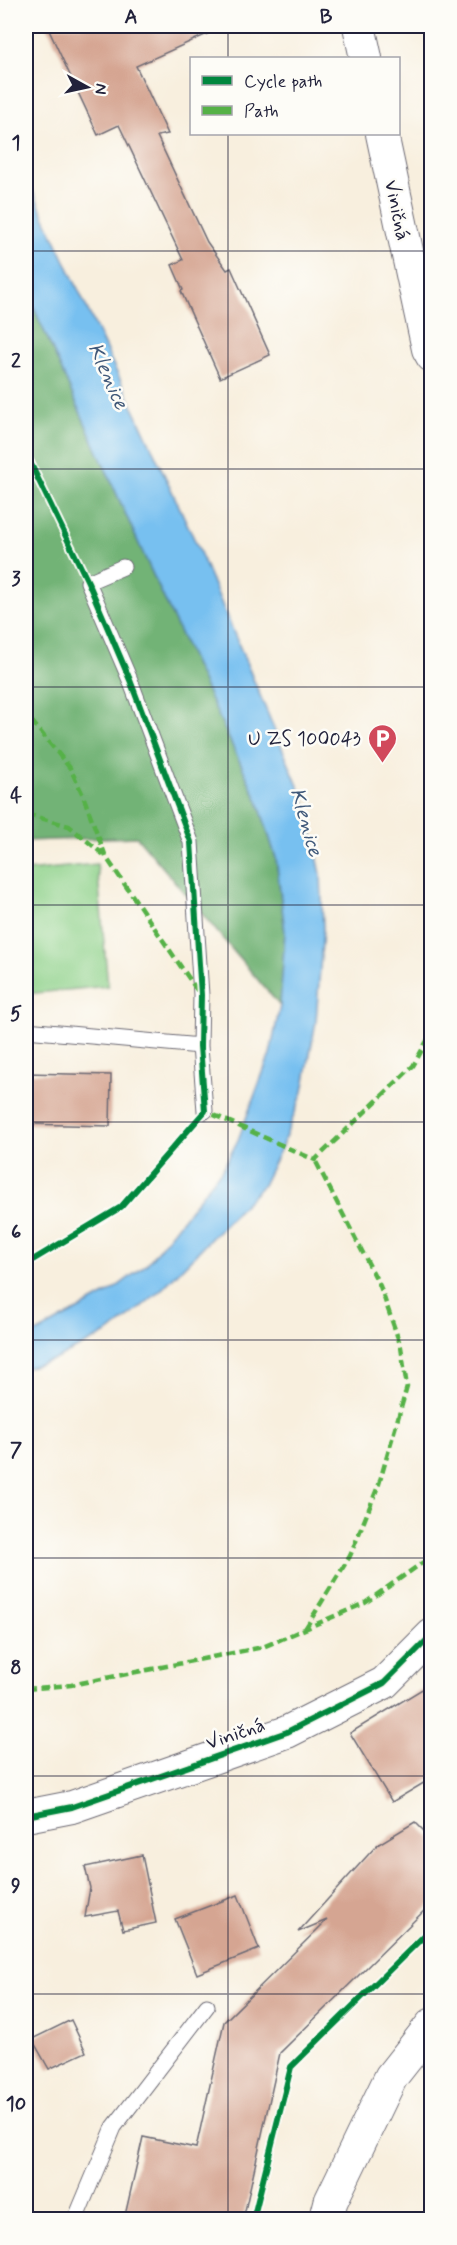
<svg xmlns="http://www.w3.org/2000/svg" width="457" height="2245" font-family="Mynerve,sans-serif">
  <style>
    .green { fill: #8ed18a; stroke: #587a62; stroke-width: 1.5 }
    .forest { fill: #72b376; stroke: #4a6a58; stroke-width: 1.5 }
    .water { fill: #77c0f0; stroke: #4c7196; stroke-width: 1.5 }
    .building { fill: #d5a592 }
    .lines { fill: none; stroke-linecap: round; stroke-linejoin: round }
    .service-casing { stroke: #6d6a74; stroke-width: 17 }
    .minor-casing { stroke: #6d6a74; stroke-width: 34 }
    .tertiary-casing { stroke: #6d6a74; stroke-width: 35 }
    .service { stroke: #fff; stroke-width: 15 }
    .minor { stroke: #fff; stroke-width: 32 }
    .tertiary { stroke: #fff; stroke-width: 33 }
    .quiet { stroke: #55b146; stroke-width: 4.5; stroke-dasharray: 9 4.5; stroke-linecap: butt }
    .cycleway-casing { stroke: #fdfcf7; stroke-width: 10 }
    .cycleway { stroke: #00873e; stroke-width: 6 }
    .grid { fill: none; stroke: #22223b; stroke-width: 1.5; stroke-opacity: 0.55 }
    .labels { text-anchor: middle; stroke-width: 5; stroke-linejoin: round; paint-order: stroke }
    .street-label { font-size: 20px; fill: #22223b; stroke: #fdfcf7 }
    .poi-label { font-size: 20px; fill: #22223b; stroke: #fdfcf7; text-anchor: end }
    .water-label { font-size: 21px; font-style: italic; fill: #40597a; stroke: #fdfcf7 }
    .neatline { fill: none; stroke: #22223b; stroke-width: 2 }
    .grid-label { font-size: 20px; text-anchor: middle; font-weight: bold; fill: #22223b }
  </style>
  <rect width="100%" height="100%" fill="#fdfcf7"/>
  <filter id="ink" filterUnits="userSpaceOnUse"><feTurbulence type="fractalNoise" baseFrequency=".0167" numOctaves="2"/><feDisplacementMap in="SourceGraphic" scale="12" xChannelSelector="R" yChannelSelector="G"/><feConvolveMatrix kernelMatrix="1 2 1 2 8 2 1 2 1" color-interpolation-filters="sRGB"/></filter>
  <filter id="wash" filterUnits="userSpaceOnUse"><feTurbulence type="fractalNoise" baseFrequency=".008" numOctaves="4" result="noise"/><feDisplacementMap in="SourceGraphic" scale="24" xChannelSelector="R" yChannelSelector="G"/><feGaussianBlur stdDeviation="1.35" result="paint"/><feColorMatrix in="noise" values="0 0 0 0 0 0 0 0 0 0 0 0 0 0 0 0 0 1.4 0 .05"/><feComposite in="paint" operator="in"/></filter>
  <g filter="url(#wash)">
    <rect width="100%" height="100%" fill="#f8efde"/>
    <path class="green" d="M97 864 108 986 26 994V871Z"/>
    <path class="forest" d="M26 290 143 553 258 801 276 858 285 932 280 1006 137 837 26 841Z"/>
    <path class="water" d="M26 177 197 545 306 805 321 874 323 929 316 1021 303 1092 281 1148 263 1185 161 1290 134 1313 109 1332 56 1359 26 1368V1336L38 1332 110 1292 147 1264 223 1168 238 1140 270 1054 280 1006 285 932 276 858 258 801 143 553 26 290Z"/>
    <g id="blocks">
      <path class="building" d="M47 26H225L136 66 168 134 157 136 207 242 227 270 231 268 270 355 220 378 181 291 183 290 172 265 183 260 119 125 98 135Z
        M26 1073 111 1075 110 1126 26 1124Z
        M432 1683V1778L392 1802 350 1733Z
        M415 1822 432 1839V1903L280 2053 243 2220H124L143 2137 196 2148 224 2022 327 1920 298 1932 377 1845Z
        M142 1855 156 1923 123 1930 118 1911 85 1917 90 1888 85 1867Z
        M238 1895 259 1949 197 1974 175 1919Z
        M71 2020 86 2052 49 2069 32 2039Z"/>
    </g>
  </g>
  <g filter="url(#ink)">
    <use href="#blocks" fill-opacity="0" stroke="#6d6a74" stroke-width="1.5"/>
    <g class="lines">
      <defs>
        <path id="service" d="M123 567 88 582 130 680 191 842 201 995 200 1046 205 1111
          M26 1030 200 1046
          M75 2220 114 2127 207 2006"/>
        <path id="minor" d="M359 26 366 58
          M382 134 428 349 432 356
          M26 1816 72 1807 287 1732 384 1683 432 1635"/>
        <path id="tertiary" d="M326 2220 331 2201 391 2077 432 2025"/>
      </defs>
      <use href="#service" class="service-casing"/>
      <use href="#minor" class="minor-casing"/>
      <use href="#tertiary" class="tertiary-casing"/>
      <use href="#service" class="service"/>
      <use href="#minor" class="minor"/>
      <use href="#tertiary" class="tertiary"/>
      <path class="quiet" d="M26 708 30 719 70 768 82 793 106 857 199 993
        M26 814 69 826 104 855
        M202 1114 205 1111 315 1160 413 1066 432 1032
        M305 1629 350 1556 379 1484 407 1387 401 1347 380 1286 315 1160
        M26 1689 71 1685 263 1647 365 1603 432 1556"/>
      <defs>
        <path id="cycleway" d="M26 454 88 582 130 680 191 842 201 995 200 1046 205 1111 121 1207 26 1264
          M26 1816 72 1807 287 1732 384 1683 432 1635
          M253 2220 291 2067 432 1928"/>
      </defs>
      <use href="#cycleway" class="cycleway-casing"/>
      <use href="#cycleway" class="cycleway"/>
    </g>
  </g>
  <path class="grid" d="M228 26V58M228 134V2220M26 251H432M26 469H432M26 687H432M26 905H432M26 1122H432M26 1340H432M26 1558H432M26 1776H432M26 1994H432"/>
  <defs>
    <symbol id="parking-pin" viewBox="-11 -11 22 30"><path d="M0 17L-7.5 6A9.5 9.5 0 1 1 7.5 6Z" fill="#d1495b" stroke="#fdfcf7"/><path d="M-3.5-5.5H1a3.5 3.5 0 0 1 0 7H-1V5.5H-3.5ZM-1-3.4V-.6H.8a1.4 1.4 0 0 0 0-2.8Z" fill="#fff"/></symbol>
  </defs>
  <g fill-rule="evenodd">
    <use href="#parking-pin" x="366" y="722" width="33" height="45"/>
  </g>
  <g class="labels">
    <g class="street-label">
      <text transform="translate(398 210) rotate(78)" y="7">Viničná</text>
      <text transform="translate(235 1733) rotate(-19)" y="7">Viničná</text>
    </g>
    <g class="poi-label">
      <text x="361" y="745">U ZS 100043</text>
    </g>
    <g class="water-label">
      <text transform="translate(109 376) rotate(66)" y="7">Klenice</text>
      <text transform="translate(307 822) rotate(74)" y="7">Klenice</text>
    </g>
  </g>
  <rect width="457" height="2245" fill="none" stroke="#fdfcf7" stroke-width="66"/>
  <rect x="190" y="57" width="210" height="78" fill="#fdfcf7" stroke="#a5a5ac" stroke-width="1.5"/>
  <rect x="202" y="76" width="30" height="9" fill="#00873e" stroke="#a5a5ac" stroke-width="1.5"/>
  <text x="244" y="87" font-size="18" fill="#22223b">Cycle path</text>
  <rect x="202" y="106" width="30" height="9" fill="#55b146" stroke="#a5a5ac" stroke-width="1.5"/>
  <text x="244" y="117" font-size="18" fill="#22223b">Path</text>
  <g transform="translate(87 87) rotate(98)" stroke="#fdfcf7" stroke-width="4.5" paint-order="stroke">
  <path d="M0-4.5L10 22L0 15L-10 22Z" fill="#22223b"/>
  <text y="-9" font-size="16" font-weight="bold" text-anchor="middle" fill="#22223b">N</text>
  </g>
  <rect x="33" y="33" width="391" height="2179" class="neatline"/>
  <g class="grid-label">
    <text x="131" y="23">A</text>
    <text x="326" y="23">B</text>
    <text x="16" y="149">1</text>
    <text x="16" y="367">2</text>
    <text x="16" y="585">3</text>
    <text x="16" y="802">4</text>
    <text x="16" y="1020">5</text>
    <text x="16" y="1238">6</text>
    <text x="16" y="1456">7</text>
    <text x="16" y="1674">8</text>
    <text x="16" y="1892">9</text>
    <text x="16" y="2110">10</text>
  </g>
</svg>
